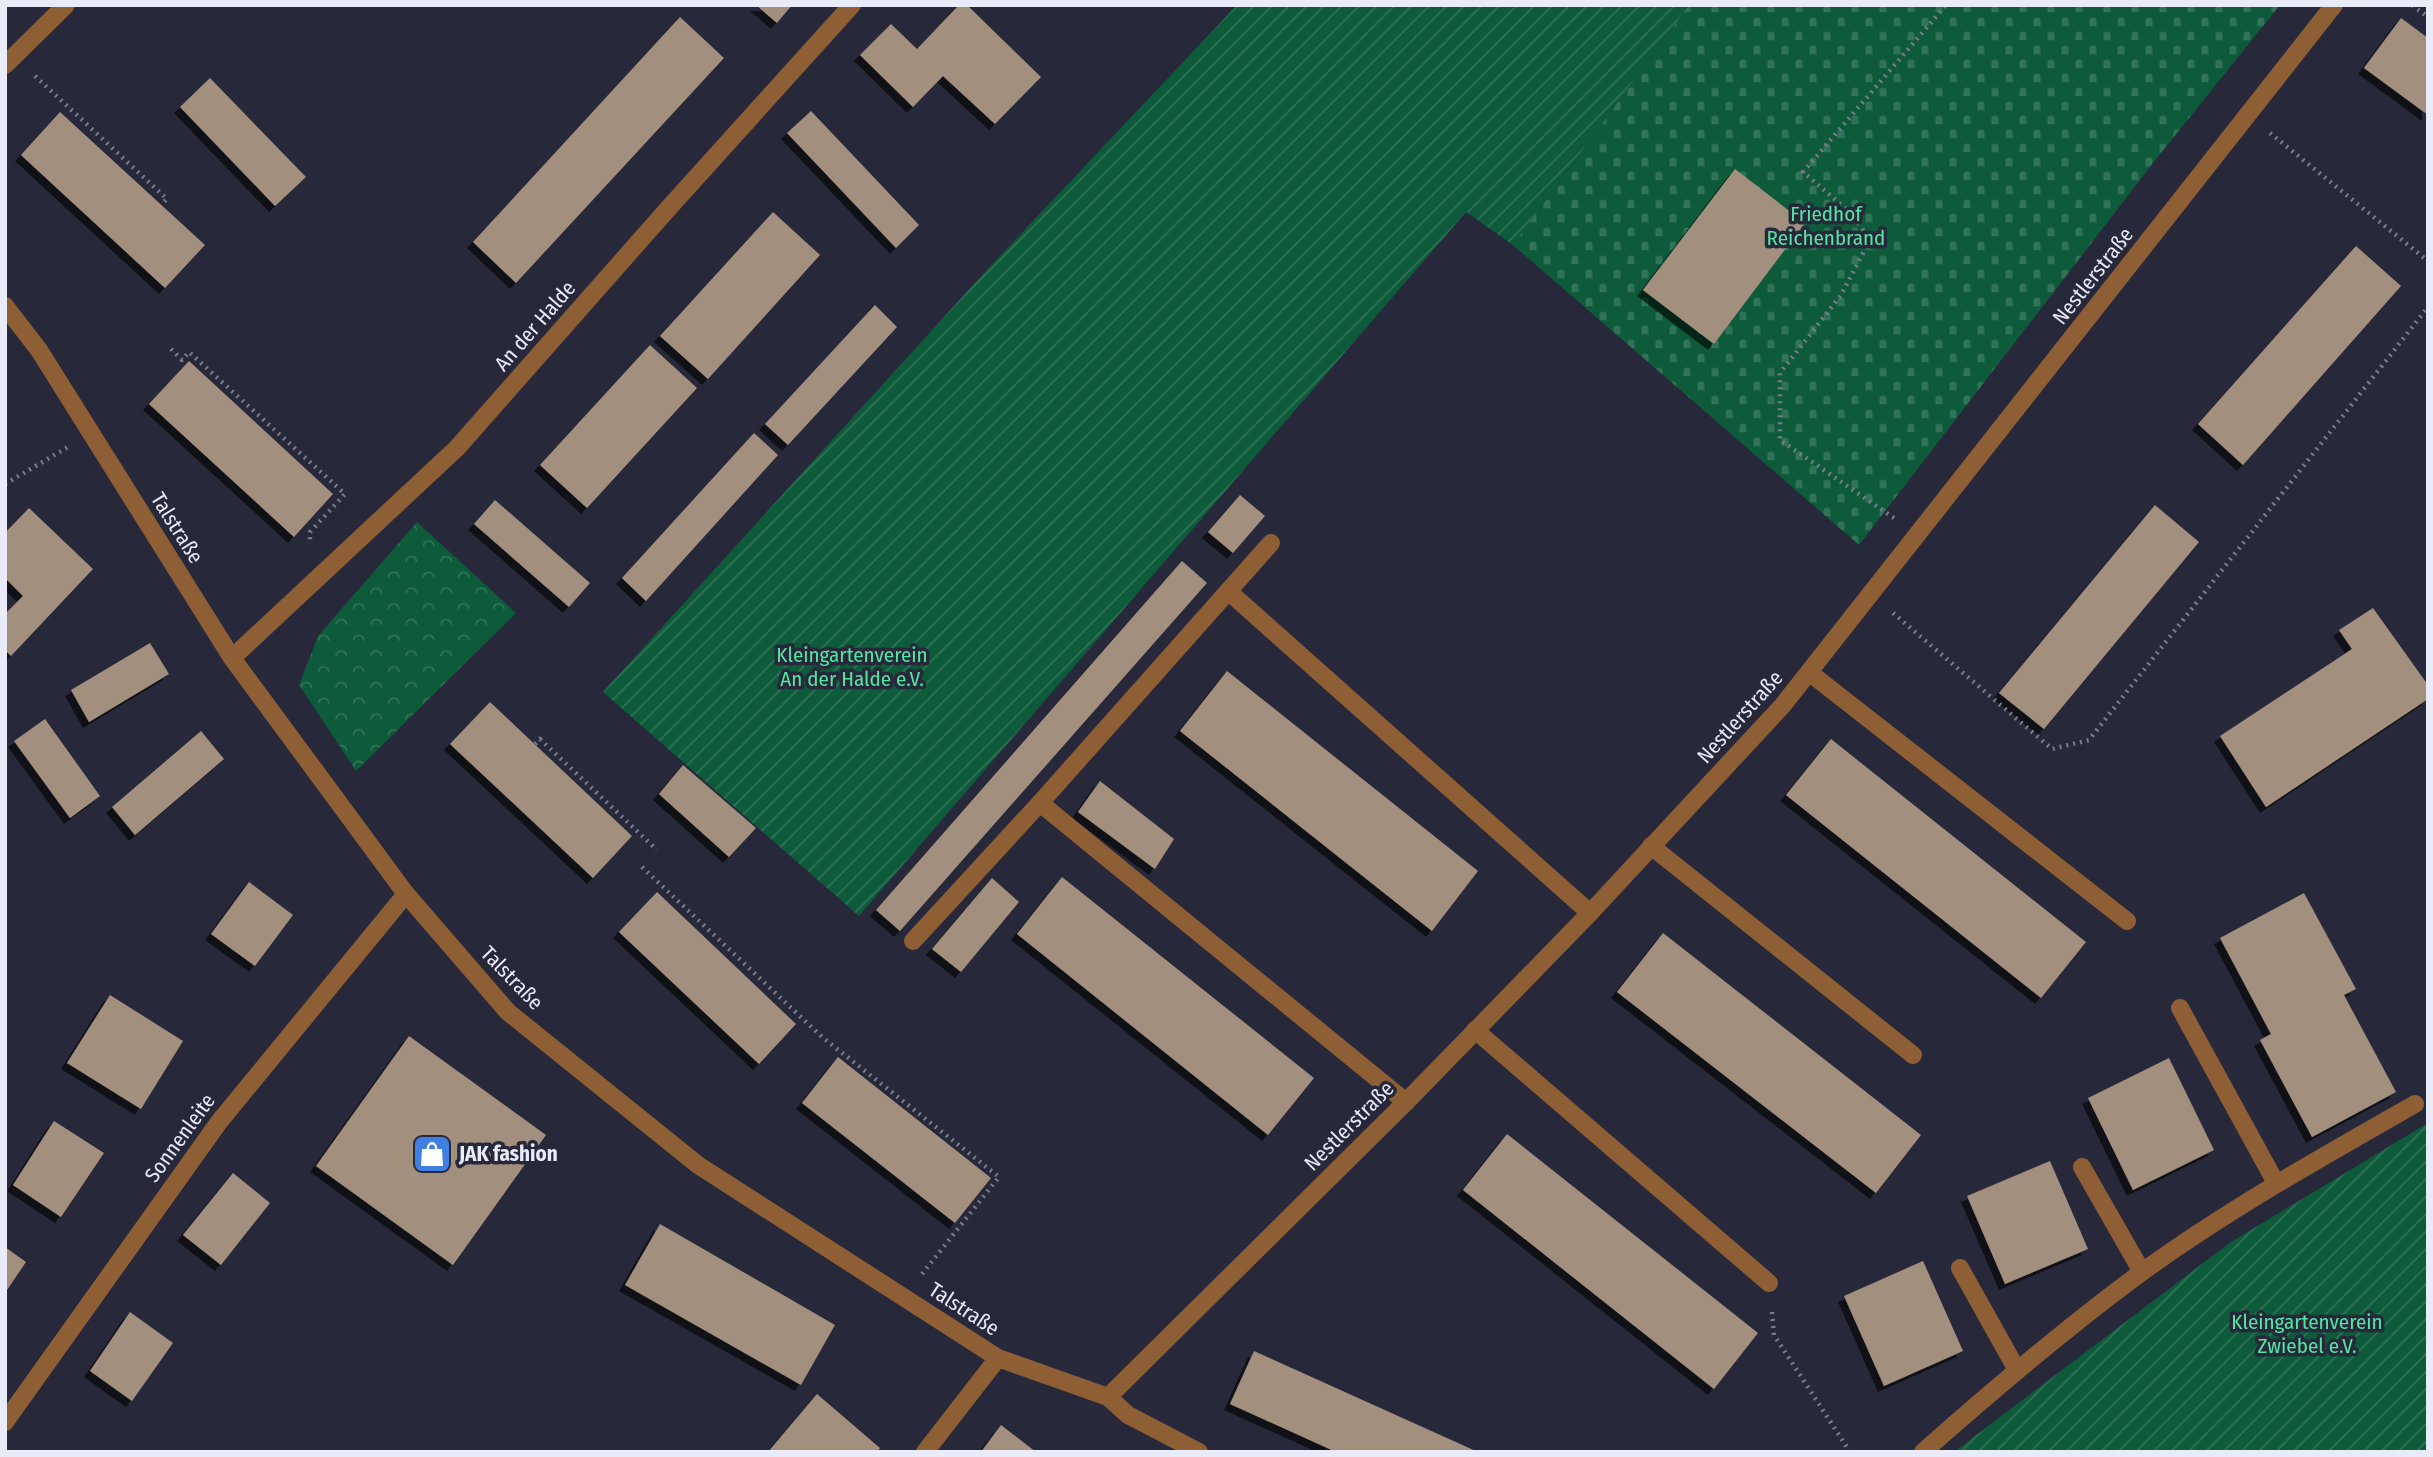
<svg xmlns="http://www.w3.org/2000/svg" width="2433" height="1457" font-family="'Fira Sans Condensed',sans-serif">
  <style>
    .cemetery { fill: url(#cemetery-stones) }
    .park { fill: url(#park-crowns) }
    .garden { fill: url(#garden-furrows) }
    .building { fill: #a28f7e; filter: url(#shadow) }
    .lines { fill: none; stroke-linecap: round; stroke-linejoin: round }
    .path { stroke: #7a7b8b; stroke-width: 4.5; stroke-dasharray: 2 5; stroke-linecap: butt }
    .service { stroke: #8e5e35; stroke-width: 18 }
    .minor { stroke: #8e5e35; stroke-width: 18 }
    .labels { text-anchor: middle; stroke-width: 7; stroke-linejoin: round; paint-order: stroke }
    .park-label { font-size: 21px; fill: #52e6a2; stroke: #27283a }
    .street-label { font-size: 21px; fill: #eaebf8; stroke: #27283a }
    .poi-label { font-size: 21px; font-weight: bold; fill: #eaebf8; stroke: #27283a; text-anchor: start }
  </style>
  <defs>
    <pattern id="cemetery-stones" width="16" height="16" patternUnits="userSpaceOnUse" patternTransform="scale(1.75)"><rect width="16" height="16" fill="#0d5b3b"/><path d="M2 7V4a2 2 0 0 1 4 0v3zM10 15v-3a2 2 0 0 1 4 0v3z" fill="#307358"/></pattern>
    <pattern id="park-crowns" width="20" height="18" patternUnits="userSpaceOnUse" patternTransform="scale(1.75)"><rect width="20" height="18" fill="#0d5b3b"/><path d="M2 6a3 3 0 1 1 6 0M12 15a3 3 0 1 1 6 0" fill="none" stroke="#307358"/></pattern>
    <pattern id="garden-furrows" width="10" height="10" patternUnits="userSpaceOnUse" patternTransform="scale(1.75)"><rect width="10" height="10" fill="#0d5b3b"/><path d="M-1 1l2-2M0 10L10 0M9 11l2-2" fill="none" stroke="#307358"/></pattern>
    <filter id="shadow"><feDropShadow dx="-6" dy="6" stdDeviation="0" flood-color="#0009"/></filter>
  </defs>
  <rect width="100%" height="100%" fill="#27283a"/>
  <path class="cemetery" d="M1689 5H2280L2153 163 1859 545 1513 245Z"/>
  <path class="park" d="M417 522 516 613 356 771 299 685 318 636Z"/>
  <path class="garden" d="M1237 5H1689L1513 245 1466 212 859 916 603 692 984 273Z
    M2428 1123V1452H1954L2231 1242Z"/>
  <path class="building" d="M756 5H792L777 23Z
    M959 5H967L1041 77 995 124 943 76 913 107 860 55 891 24 917 49Z
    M680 17 724 58 516 283 473 242Z
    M2401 18 2428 38V115L2364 68Z
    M210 78 306 177 275 206 180 107Z
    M811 111 919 225 896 248 787 133Z
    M60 112 205 245 165 288 21 155Z
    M1735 169 1805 223 1714 344 1643 290Z
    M773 212 820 255 708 379 660 336Z
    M2356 246 2401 286 2243 465 2198 424Z
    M875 305 897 327 788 445 765 424Z
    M650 345 697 388 587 508 540 465Z
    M189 361 333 494 294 537 149 404Z
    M754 433 778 455 646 601 622 578Z
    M1240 495 1265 516 1233 553 1208 532Z
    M495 500 590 583 569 607 474 524Z
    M2155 505 2199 542 2044 729 1999 693Z
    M29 508 93 569 11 656 5 650V614L23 596 5 578V533Z
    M1182 561 1207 583 900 931 876 910Z
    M2373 608 2428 685V699L2266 807 2220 736 2352 649 2339 630Z
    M150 643 169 674 89 722 71 690Z
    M1227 671 1478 871 1432 931 1180 731Z
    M490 702 632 836 593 878 450 744Z
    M45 719 100 796 70 818 14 741Z
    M201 731 224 759 135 835 112 807Z
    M1831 739 2086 942 2041 998 1786 795Z
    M683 765 756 828 729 857 659 794Z
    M1100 781 1174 839 1155 869 1078 812Z
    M1062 877 1314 1078 1268 1135 1017 934Z
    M992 878 1019 902 961 972 932 949Z
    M249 882 293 915 255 966 211 934Z
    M657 892 796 1024 759 1064 619 932Z
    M2304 893 2356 989 2344 995 2396 1092 2312 1137 2260 1040 2271 1034 2220 938Z
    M1663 933 1921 1135 1876 1193 1617 992Z
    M110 995 183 1041 141 1109 67 1063Z
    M409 1036 546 1135 453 1265 316 1166Z
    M838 1057 991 1178 955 1223 802 1103Z
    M2169 1058 2214 1150 2133 1190 2088 1098Z
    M54 1121 104 1153 61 1217 13 1185Z
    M1507 1134 1758 1333 1714 1389 1463 1190Z
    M2050 1161 2088 1249 2005 1284 1967 1196Z
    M233 1173 270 1203 221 1265 183 1235Z
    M660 1224 835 1325 801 1385 625 1285Z
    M5 1247 26 1262 5 1293Z
    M1923 1261 1963 1351 1884 1386 1844 1296Z
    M130 1312 173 1343 132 1401 90 1371Z
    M1254 1351 1478 1452H1336L1230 1404Z
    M817 1394 880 1448 877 1452H768Z
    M1001 1425 1036 1452H981Z"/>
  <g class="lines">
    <path class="path" d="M2412 5 2428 17
      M35 76 167 199 161 205
      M2270 133 2428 261
      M171 349 182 360 189 352 345 494 310 532V543
      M5 484 68 447
      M1894 518 1780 440V373L1841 295 1870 240 1852 214 1803 172 1946 5
      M1893 613 2052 749 2089 740 2428 307
      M535 744 540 739 657 850
      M642 867 822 1037 999 1177 922 1274
      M1772 1312 1774 1335 1850 1452"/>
    <path class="service" d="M1228 591 1590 913
      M1810 673 2127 921
      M1040 803 1406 1102
      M1651 846 1913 1055
      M913 941 1040 803 1271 543
      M2180 1008 2276 1183
      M1475 1030 1769 1283
      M2082 1167 2142 1272
      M1960 1268 2017 1370"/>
    <path class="minor" d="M5 65 66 5
      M5 306 39 350 232 658 406 894 508 1012 698 1165 998 1358 1108 1397 1128 1415 1199 1452
      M232 658 457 448 666 211 852 5
      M1108 1397 1406 1102 1590 913 1783 705 2334 5
      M5 1422 219 1122 406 894
      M925 1452 998 1358
      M1923 1452C1994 1389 2066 1328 2142 1272 2229 1209 2322 1157 2415 1104"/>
  </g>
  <defs>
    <symbol id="shop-square" viewBox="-11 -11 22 22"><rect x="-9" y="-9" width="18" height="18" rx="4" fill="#3f7fe0" stroke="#27283a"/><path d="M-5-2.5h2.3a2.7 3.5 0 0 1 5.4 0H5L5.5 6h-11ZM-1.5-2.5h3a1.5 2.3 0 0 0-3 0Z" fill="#fff"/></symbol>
  </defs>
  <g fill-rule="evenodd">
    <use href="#shop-square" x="410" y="1132" width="44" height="44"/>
  </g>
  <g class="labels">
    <g class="park-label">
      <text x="1826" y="221">Friedhof<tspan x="1826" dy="24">Reichenbrand</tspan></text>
      <text x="852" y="662">Kleingartenverein<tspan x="852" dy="24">An der Halde e.V.</tspan></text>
      <text x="2307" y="1329">Kleingartenverein<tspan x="2307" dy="24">Zwiebel e.V.</tspan></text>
    </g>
    <g class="street-label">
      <text transform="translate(2093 276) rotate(-52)" y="7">Nestlerstraße</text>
      <text transform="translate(535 326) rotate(-49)" y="7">An der Halde</text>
      <text transform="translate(177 528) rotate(58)" y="7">Talstraße</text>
      <text transform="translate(1740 717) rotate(-48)" y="7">Nestlerstraße</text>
      <text transform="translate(512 978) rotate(46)" y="7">Talstraße</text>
      <text transform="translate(1349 1126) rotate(-45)" y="7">Nestlerstraße</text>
      <text transform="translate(180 1138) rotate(-54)" y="7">Sonnenleite</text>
      <text transform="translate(964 1309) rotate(33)" y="7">Talstraße</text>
    </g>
    <g class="poi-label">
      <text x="459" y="1161">JAK fashion</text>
    </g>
  </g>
  <rect width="2433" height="1457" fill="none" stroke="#eaebf8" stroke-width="14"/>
</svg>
